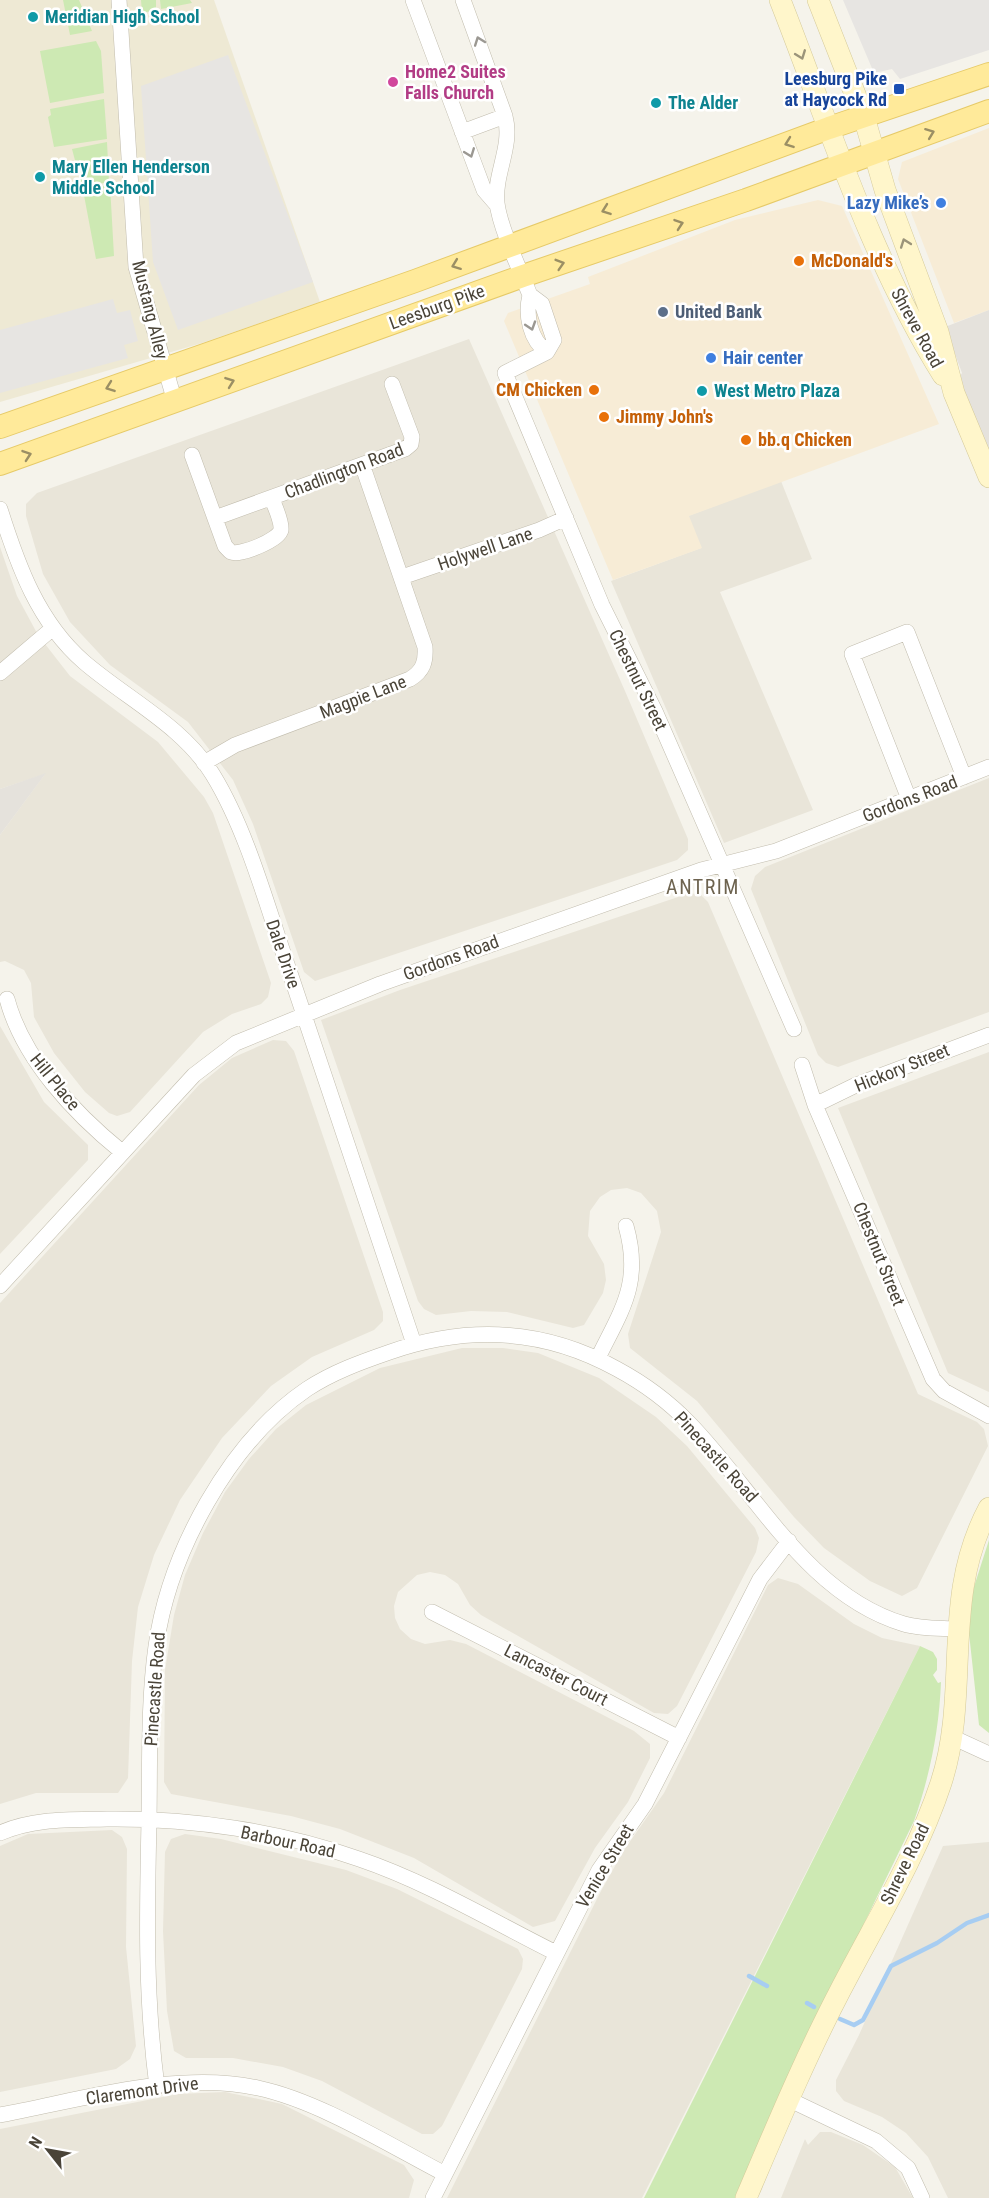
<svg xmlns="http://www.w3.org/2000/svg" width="989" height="2198" font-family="'Roboto Condensed',sans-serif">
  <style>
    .residential { fill: #e9e5d9 }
    .commercial { fill: #f7ecd6 }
    .industrial { fill: #e5e2dc }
    .education { fill: #eee9d4 }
    .green { fill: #cde9b3 }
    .parking { fill: #e7e5e2 }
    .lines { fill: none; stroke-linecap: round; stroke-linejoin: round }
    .stream { stroke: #a7cdf2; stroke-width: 4.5 }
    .street-casing { stroke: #c1bcad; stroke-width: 16 }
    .secondary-casing { stroke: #d5ca9a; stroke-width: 22 }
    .primary-casing { stroke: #e6ca68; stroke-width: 24 }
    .street { stroke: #fff; stroke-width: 15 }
    .secondary { stroke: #fff6cb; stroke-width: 21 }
    .primary { stroke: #ffea9a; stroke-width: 22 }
    .oneway { stroke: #9b9892 }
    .oneway2 { stroke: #9b947a }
    .oneway3 { stroke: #9b8f64 }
    .culture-dot { fill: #0f9aa8; stroke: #fff; stroke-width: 2 }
    .hotel-dot { fill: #d1479c; stroke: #fff; stroke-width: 2 }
    .transit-dot { fill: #1a4fb4; stroke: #fff; stroke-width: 2 }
    .shop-dot { fill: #3f7fe0; stroke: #fff; stroke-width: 2 }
    .food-dot { fill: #e8710a; stroke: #fff; stroke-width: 2 }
    .service-dot { fill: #5c6f8a; stroke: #fff; stroke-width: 2 }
    .labels { text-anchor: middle; stroke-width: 5; stroke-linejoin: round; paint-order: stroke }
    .culture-label { font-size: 18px; font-weight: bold; fill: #0d838f; stroke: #fff; text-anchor: start }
    .hotel-label { font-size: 18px; font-weight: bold; fill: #b23c85; stroke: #fff; text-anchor: start }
    .transit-label { font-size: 18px; font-weight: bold; fill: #164399; stroke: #fff; text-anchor: end }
    .shop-label { font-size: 18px; font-weight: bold; fill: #366cbe; stroke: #fff; text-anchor: end }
    .food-label { font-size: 18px; font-weight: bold; fill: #c56008; stroke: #fff; text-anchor: start }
    .street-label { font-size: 18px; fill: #4a4438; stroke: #fff }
    .service-label { font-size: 18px; font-weight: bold; fill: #4e5e75; stroke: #fff; text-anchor: start }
    .neighbourhood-label { font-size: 20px; letter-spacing: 1.5px; fill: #6d634f; stroke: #fff }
  </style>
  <rect width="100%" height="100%" fill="#f5f3eb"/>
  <path class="residential" d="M469 339 625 691 688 839V850L677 860 315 981 304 972 253 824 233 780 188 722 110 665 70 622 43 574 26 516V504L37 493Z
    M781 481 812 559 720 592 813 810 724 843 611 581 701 548 688 516Z
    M0 547 17 596 38 635 70 676 158 742 204 797 213 813 271 983 268 997 261 1004 232 1014 203 1032 130 1112 117 1116 109 1113 85 1092 54 1053 34 1017 31 983 24 970 5 961 0 962V835L45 774 0 789Z
    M989 778V1012L838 1067 826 1063 818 1055 751 889 755 876 765 867Z
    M690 893 701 895 708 902 918 1394 977 1422 984 1429 988 1446 917 1588 902 1596 870 1581 824 1548 794 1517 697 1401 630 1348 628 1334 661 1232 657 1211 641 1193 627 1188 611 1190 600 1197 590 1211 588 1236 604 1264 606 1280 603 1293 584 1325 573 1328 507 1312 471 1311 436 1315 424 1309 418 1301 321 1020 400 990Z
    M0 1026 44 1102 88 1145V1160L0 1254Z
    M273 1040 286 1041 294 1051 383 1312V1321L374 1330 312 1357 271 1386 222 1438 180 1500 154 1555 138 1607 132 1661 128 1778 118 1793H36L0 1804V1303L199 1085 232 1058Z
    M989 1052V1392L948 1373 838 1108Z
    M462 1348H503L538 1353 599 1378 656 1417 687 1446 755 1528 759 1538 756 1552 677 1706 668 1714 654 1713 481 1615 470 1605 458 1584 445 1575 430 1572 417 1575 398 1592 394 1606 395 1618 400 1629 411 1639 425 1644 450 1640 466 1644 634 1731 650 1744V1758L628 1802 595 1848 555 1921 533 1927 414 1858 340 1829 291 1816 171 1794 164 1782 165 1670 174 1615 185 1575 203 1533 225 1492 249 1459 276 1429 306 1405 380 1368Z
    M778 1578 798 1584 854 1624 882 1638 920 1646 642 2198H447L601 1891 624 1850 664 1793 768 1585Z
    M112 1830 122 1837 127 1849 126 1947 136 2046 130 2059 116 2069 0 2092V1846L28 1834Z
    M185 1834 221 1839 346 1870 397 1889 518 1949 523 1959 522 1969 442 2126 433 2134H422L322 2081 283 2067 233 2058H186L174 2051 167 2011 163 1931 165 1852 171 1839Z
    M989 1842V2198H948L928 2157 906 2133 882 2117 844 2101 836 2091V2080L859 2035 943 1846Z
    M225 2092 282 2104 404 2165 414 2180 409 2198H0V2129L178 2094Z
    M820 2132H831L863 2145 895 2167 913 2198H781L805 2139 808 2145Z"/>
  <path class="commercial" d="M989 128V310L954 323 898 179 902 162Z
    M818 200 842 206 939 424 689 516 702 548 613 580 504 321 508 313 590 284 588 277 735 220Z"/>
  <path class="industrial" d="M989 310V456L959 378 962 373 945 327Z
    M46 773 0 835V789Z"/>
  <path class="education" d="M0 0H214L320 302 202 343 0 402Z"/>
  <path class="green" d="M63 0H79L92 31 70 35Z
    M141 0H156V10L142 13Z
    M160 0H190L192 3 161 9Z
    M96 41 101 51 104 93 50 103 40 51Z
    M104 99 107 139 54 147 48 117 51 115 50 109Z
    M107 142 109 182 82 187 72 149Z
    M110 185 114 256 96 259 83 190Z
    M989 1540V1733L979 1725 968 1624 972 1593Z
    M920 1646 933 1652 937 1659V1670L933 1675 938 1683 941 1682C939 1731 930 1775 914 1821L781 2094 738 2198H644Z"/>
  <path class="parking" d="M843 0H989V50L900 79 892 69 874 73Z
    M228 55 313 282 178 330 153 262 141 86Z
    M113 299 117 313 130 310 138 341 124 345 128 358 0 393V330Z"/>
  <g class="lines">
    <path class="stream" d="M749 1976 767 1986
      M807 2003 814 2007
      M840 2019 854 2025 863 2020 891 1966 937 1943 967 1923 989 1915"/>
    <defs>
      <path id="street" d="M119 0 136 267 175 402
        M413 0 484 190 497 205
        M463 0 505 116
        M462 132 505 116C513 147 494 173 497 203 500 228 520 270 530 295L542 304 554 340 547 352 505 373 602 605 655 711 794 1029
        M530 295C525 315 530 340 547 352
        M192 455 225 546C227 548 229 551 231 552 240 556 279 540 281 530 282 521 275 507 272 499
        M0 509C18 566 38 622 84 662 127 699 183 726 213 775 248 832 269 913 291 976 332 1098 373 1221 414 1344
        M215 518 405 449 411 444 412 437 392 384
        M402 577 539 530 566 518
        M0 673 53 628
        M204 763 235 745 410 679C423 671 426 662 425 647L363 467
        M909 799 852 654 907 632 964 777
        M7 999C23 1059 74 1113 122 1152
        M802 1065 815 1105 933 1379 944 1391 989 1416
        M815 1105 856 1085 989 1035
        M0 1286 194 1075 236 1043 380 984 701 870 776 851 989 767
        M598 1358C622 1309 642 1283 626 1226
        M432 1612 679 1738
        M952 1737 989 1754
        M0 1833C35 1818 70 1820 107 1819 191 1818 280 1831 359 1859 427 1882 492 1921 556 1953
        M157 2087C145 1995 147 1912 149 1821 150 1763 148 1703 156 1646 169 1553 229 1442 307 1389 333 1372 361 1362 390 1352 468 1325 545 1329 617 1369 643 1383 670 1403 690 1424 756 1492 807 1595 904 1624 921 1629 940 1628 957 1629
        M788 2099 876 2141 908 2168 922 2198
        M0 2115C81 2100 177 2070 258 2088 319 2101 389 2145 445 2174
        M433 2198 599 1870 645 1804 760 1579 789 1541"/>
      <path id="secondary" d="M780 0C830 127 870 258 943 375
        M818 0 864 117 885 190 938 332 954 393 989 477
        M746 2198C776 2128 805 2058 840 1991 875 1923 917 1856 941 1783 971 1691 940 1599 989 1508"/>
      <path id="primary" d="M0 427 415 281 829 128 989 74
        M0 464 523 276 746 200 989 111"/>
    </defs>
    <use href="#street" class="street-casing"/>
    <use href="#secondary" class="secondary-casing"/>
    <use href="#primary" class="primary-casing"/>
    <use href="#street" class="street"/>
    <use href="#secondary" class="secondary"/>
    <use href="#primary" class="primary"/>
  </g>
  <defs><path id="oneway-chevron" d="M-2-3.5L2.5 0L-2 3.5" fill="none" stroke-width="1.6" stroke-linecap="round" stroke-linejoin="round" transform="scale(1.5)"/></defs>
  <g class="oneway">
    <use href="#oneway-chevron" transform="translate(479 41) rotate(-110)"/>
    <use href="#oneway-chevron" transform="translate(470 153) rotate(69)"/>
    <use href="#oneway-chevron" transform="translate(531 326) rotate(72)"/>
  </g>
  <g class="oneway2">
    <use href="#oneway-chevron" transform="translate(801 55) rotate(69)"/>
    <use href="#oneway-chevron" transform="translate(905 243) rotate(-110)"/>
  </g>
  <g class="oneway3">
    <use href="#oneway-chevron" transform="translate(930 133) rotate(-21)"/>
    <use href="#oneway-chevron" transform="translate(789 143) rotate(160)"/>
    <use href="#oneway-chevron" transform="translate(606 210) rotate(160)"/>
    <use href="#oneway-chevron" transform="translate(679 224) rotate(-19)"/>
    <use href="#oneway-chevron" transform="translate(560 264) rotate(-17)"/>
    <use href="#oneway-chevron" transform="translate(456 265) rotate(159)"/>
    <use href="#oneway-chevron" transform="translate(230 382) rotate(-20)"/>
    <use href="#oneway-chevron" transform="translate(110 387) rotate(160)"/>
    <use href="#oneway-chevron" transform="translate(27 455) rotate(-19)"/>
  </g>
  <g class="culture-dot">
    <circle cx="33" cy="17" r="6"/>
    <circle cx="656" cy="103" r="6"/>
    <circle cx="40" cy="177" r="6"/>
    <circle cx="702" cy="391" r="6"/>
  </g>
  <circle class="hotel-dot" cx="393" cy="82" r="6"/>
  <rect class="transit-dot" x="893" y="83" width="12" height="12" rx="3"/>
  <g class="shop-dot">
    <circle cx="941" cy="203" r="6"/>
    <circle cx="711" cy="358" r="6"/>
  </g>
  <g class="food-dot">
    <circle cx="799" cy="261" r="6"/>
    <circle cx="594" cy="390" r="6"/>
    <circle cx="604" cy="417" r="6"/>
    <circle cx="746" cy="440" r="6"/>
  </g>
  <circle class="service-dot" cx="663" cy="312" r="6"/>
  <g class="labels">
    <g class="culture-label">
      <text x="45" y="23">Meridian High School</text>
      <text x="668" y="109">The Alder</text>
      <text x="52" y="173">Mary Ellen Henderson<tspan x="52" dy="21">Middle School</tspan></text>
      <text x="714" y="397">West Metro Plaza</text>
    </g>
    <g class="hotel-label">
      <text x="405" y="78">Home2 Suites<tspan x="405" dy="21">Falls Church</tspan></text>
    </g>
    <g class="transit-label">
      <text x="887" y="85">Leesburg Pike<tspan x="887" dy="21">at Haycock Rd</tspan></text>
    </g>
    <g class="shop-label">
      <text x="929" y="209">Lazy Mike’s</text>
      <text x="723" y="364" text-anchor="start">Hair center</text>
    </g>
    <g class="food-label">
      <text x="811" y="267">McDonald's</text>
      <text x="582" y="396" text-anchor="end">CM Chicken</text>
      <text x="616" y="423">Jimmy John's</text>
      <text x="758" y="446">bb.q Chicken</text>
    </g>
    <g class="street-label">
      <text transform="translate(437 307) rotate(-20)" y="6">Leesburg Pike</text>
      <text transform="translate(150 310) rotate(76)" y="6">Mustang Alley</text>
      <text transform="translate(917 328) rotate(61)" y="6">Shreve Road</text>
      <text transform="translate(344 471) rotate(-21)" y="6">Chadlington Road</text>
      <text transform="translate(485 549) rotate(-19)" y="6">Holywell Lane</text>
      <text transform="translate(638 680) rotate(64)" y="6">Chestnut Street</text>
      <text transform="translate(363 697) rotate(-21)" y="6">Magpie Lane</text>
      <text transform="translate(910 799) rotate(-21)" y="6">Gordons Road</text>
      <text transform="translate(283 954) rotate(71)" y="6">Dale Drive</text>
      <text transform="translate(451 958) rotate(-20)" y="6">Gordons Road</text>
      <text transform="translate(902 1068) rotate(-22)" y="6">Hickory Street</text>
      <text transform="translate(55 1082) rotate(51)" y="6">Hill Place</text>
      <text transform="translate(879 1254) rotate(68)" y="6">Chestnut Street</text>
      <text transform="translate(716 1457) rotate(48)" y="6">Pinecastle Road</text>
      <text transform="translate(556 1675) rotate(27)" y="6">Lancaster Court</text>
      <text transform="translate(155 1689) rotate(-86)" y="6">Pinecastle Road</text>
      <text transform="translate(288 1842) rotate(12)" y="6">Barbour Road</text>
      <text transform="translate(905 1864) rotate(-64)" y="6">Shreve Road</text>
      <text transform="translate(605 1866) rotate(-59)" y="6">Venice Street</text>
      <text transform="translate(142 2091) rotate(-8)" y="6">Claremont Drive</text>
    </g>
    <g class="service-label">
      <text x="675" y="318">United Bank</text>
    </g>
    <g class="neighbourhood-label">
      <text x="703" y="894">ANTRIM</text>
    </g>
  </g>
  <g transform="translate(48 2150) rotate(301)" stroke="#ffffff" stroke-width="4.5" paint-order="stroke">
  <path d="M0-4.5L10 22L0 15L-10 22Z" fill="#4a4438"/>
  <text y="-9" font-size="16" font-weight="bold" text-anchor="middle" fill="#4a4438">N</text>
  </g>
</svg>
